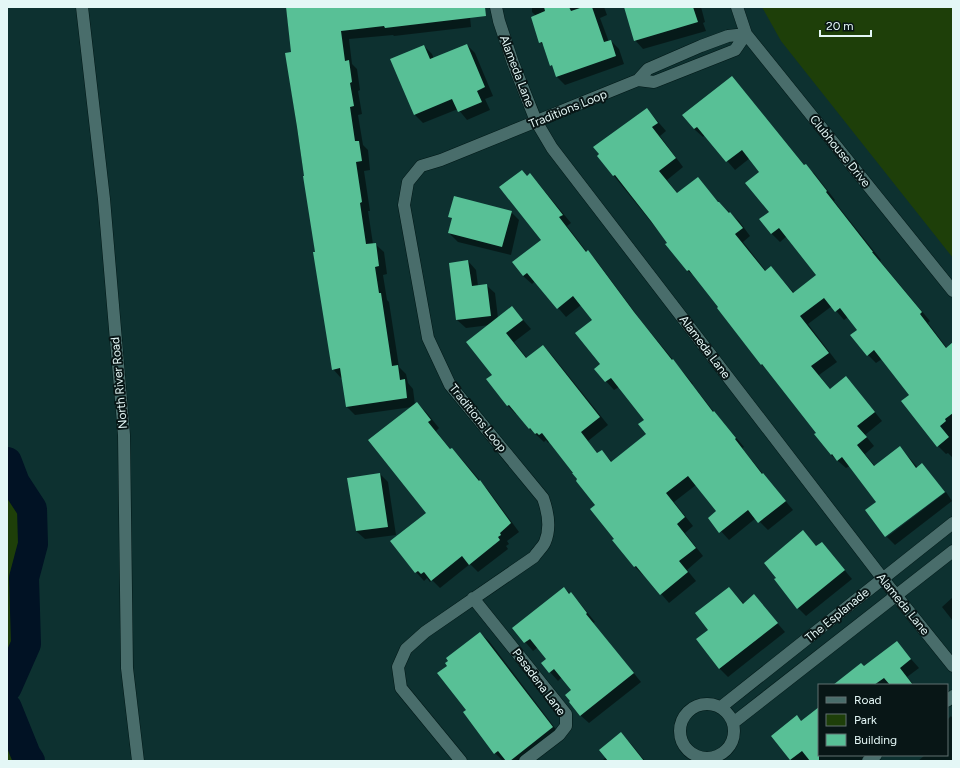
<svg xmlns="http://www.w3.org/2000/svg" width="960" height="768" font-family="Figtree,sans-serif">
  <style>
    .green { fill: #1e3f09 }
    .shadow { fill: #0007 }
    .lines { fill: none; stroke-linecap: round; stroke-linejoin: round }
    .river { stroke: #011224; stroke-width: 30 }
    .building { fill: #58c096 }
    .minor-casing { stroke: #001817; stroke-width: 13 }
    .secondary-casing { stroke: #001817; stroke-width: 13 }
    .minor { stroke: #496d6b; stroke-width: 12 }
    .secondary { stroke: #496d6b; stroke-width: 12 }
    .labels { text-anchor: middle; stroke-width: 4; stroke-linejoin: round; paint-order: stroke }
    .street-label { font-size: 12px; fill: #e4f7f6; stroke: #081616 }
  </style>
  <rect width="100%" height="100%" fill="#0d3130"/>
  <path class="green" d="M762 7H953V258L781 41Z
    M7 484 22 508 26 537 16 583 19 620 11 658 7 666Z
    M7 731 21 761H7Z"/>
  <path class="shadow" d="M286 7H469L471 27 394 36 393 35 349 39 352 64 357 69 360 90 358 91 362 114 358 115 363 145 368 150 370 170 364 171 370 211H368L373 244H375L384 252 387 274 383 275 387 300 389 302 399 367 406 374 408 383 413 389 415 405 417 403 426 412 439 428 436 431 451 450 452 449 460 457 488 490 519 532 507 541 509 544 506 546 508 549 478 572 470 564 440 588 432 580 430 582 427 578 424 581 416 572 427 513 412 407 355 415 347 407 343 377 341 378 333 369 286 54 292 53Z
    M532 7H604L607 15 600 18 609 42 611 41 619 49 624 64 565 85 557 77 545 47 540 42 536 16 532 12Z
    M633 7H701L705 22 703 23 706 31 643 49 635 40Z
    M467 45 475 53 493 96 485 99 490 110 467 120 458 109 423 123 415 115 391 60 424 46 432 54 434 59Z
    M732 77 740 86 805 166 814 173 835 200 834 201 881 260 880 261 930 321 928 323 947 348 953 352V458L948 453 946 454 938 446 910 395 882 359 876 363 868 355 859 330 848 317 844 320 832 306 808 324 837 362 819 375 831 390 846 377 854 386 882 421 865 435 874 446 865 454 875 466 900 447 918 468 922 465 944 491 886 536 878 502 850 466 846 468 831 455 815 435 818 433 770 372 761 364 720 307 697 278 688 271 668 243 598 156 647 109 666 131 660 136 683 167 667 180 678 194 698 179 719 203 739 221 750 236 743 242 766 271 771 267 794 293 817 275 787 236 780 242 771 233 770 212 761 172 750 158 735 170 705 135 703 137 694 129Z
    M530 174 538 183 571 223 567 226 587 252 588 251 596 260 642 322 693 384H692L714 412 722 421 744 447 742 448 763 474 793 510 768 530 756 518 729 540 709 518 717 511 696 485 674 502 693 526 685 533 703 556 687 570 696 581 669 603 644 574 643 575 635 567 615 539 596 506 550 441 548 443 546 440 544 442 529 428 517 413 516 414 508 406 488 379 493 375 490 325 466 328 457 320 450 264 468 261 476 270 478 286 486 285 495 293 498 318 512 307 531 329 514 342 527 358 543 346 551 354 608 425 588 441 598 454 602 451 612 462 647 435 645 420 619 387 614 390 595 369 601 364 593 320 581 305 566 317 535 281 532 284 523 276 542 240 527 177Z
    M511 212 519 220 511 255 458 242 449 233 453 219 449 216Z
    M380 474 388 482 396 535 365 539 356 531 348 479Z
    M946 492 952 501 895 545 887 537Z
    M803 531 817 547 822 543 852 579 806 616 798 608 778 578Z
    M564 588 579 602 595 622 593 623 641 682 589 723 580 715 573 690 562 677 558 681 542 663 547 659 538 647 533 651 513 628Z
    M729 588 744 604 754 596 785 632 728 677 720 669 697 639 709 630Z
    M953 597V621L942 607Z
    M480 633 489 641 561 736 529 761H507L506 759 503 761 495 753 467 710 448 666Z
    M896 642 919 668 907 677 914 685H836L865 667Z
    M819 709V755H877L871 761H792L772 736 802 722Z
    M951 716 953 719V761H918L925 755H947V720Z
    M621 733 632 745 645 761H602L606 757Z"/>
  <g class="lines">
    <path class="river" d="M7 462 15 483 32 509 33 544 24 578 26 644 7 687
      M7 708 26 755 30 761"/>
  </g>
  <path class="building" d="M286 7H485L486 16 385 28 384 26 341 31 345 61 349 60 352 82 350 83 354 106 350 107 355 141H359L362 161 356 162 362 202 360 203 366 244 376 243 379 266 375 267 379 293H381L392 366 398 365 400 380 405 379 407 398 346 407 340 368 332 370 313 252H315L303 176H304L297 127 285 53 291 52Z
    M544 7H569L571 11 583 7H592L604 42 611 40 616 56 556 77 552 65 550 66 542 42 539 43 531 17 545 11Z
    M624 7H693L698 22 634 41Z
    M467 44 485 87 477 91 482 102 458 112 452 99 414 115 390 59 424 45 430 59Z
    M732 76 804 165 806 164 827 191 826 192 873 252H872L922 312 920 314 946 348 953 342V413L945 419 946 421 940 426 949 437 937 447 901 401 909 395 874 350 867 356 850 335 857 330 840 308 835 312 824 298 800 316 829 353 811 366 830 389 846 376 875 412 857 426 867 437 857 445 874 466 900 446 916 468 922 463 945 492 885 537 865 510 876 502 842 457 837 461 832 454 831 455 814 434 816 433 762 364 761 365 717 308 718 307 689 270 687 271 665 244 667 243 651 221 615 175 613 176 597 156 599 154 593 147 647 108 658 123 652 127 676 158 659 171 677 193 698 177 718 202H719L729 213 730 212 743 228 735 234 765 271 771 266 793 293 816 275 779 228 771 234 759 219 769 212 745 183 759 172 742 150 726 162 697 127 694 129 682 115Z
    M522 170 527 176 530 173 563 215 559 217 586 252 588 250 634 312 672 360 673 359 685 375 713 412 714 411 736 438 735 439 762 474 763 473 786 501 758 523 748 510 719 533 708 518 716 511 688 476 666 493 685 517 677 524 696 548 679 561 688 572 660 595 636 566 634 567 612 540 614 539 590 509 595 505 576 481 577 479 572 473H573L542 433 539 435 537 433 535 434 530 428 529 429 509 405 507 406 486 379 492 375 466 342 512 306 523 320 506 333 526 358 543 345 600 417 581 432 597 453 602 450 611 462 646 434 638 424 644 420 611 378 605 382 594 369 600 364 575 333 592 320 573 296 557 309 527 273 523 276 512 262 541 240 499 187Z
    M454 196 512 211 502 247 448 233 452 218 448 217Z
    M468 260 472 286 487 284 491 316 456 320 449 263Z
    M417 402 431 420 428 422 450 449 452 448 479 481 480 480 511 523 500 533 501 535 498 537 500 540 469 565 462 556 431 581 424 572 421 574 418 571 415 573 390 541 426 513 368 440Z
    M380 473 388 527 356 531 347 478Z
    M803 530 816 546 822 542 845 570 797 609 774 579 776 578 764 563Z
    M564 587 569 594 571 592 587 613 586 614 634 673 580 716 569 702 570 701 565 695 571 690 554 669 549 673 541 663 546 659 530 639 524 643 512 628Z
    M729 587 743 604 754 594 778 623 719 669 696 639 708 630 695 613Z
    M480 632 553 727 510 761H506L498 751 494 754 463 712 466 710 437 673 447 666 445 663 448 661 446 658Z
    M897 641 911 659 900 668 913 685H890L884 678 874 685H833L861 663 864 666Z
    M819 707V761H810L802 751 790 760 771 736 797 715 801 721Z
    M621 732 644 761H608L599 750Z"/>
  <g class="lines">
    <defs>
      <path id="minor" d="M496 7 499 21 513 63 536 121 552 148 883 579 953 666
        M737 7 746 34 953 291
        M638 80 654 82 735 50 746 34
        M473 598 566 714V726L559 735 525 761
        M947 701 953 696
        M680 731a27 27 0 1 1 54 0a27 27 0 1 1-54 0Z
        M721 707 953 523
        M733 723 953 551
        M461 761 401 688 398 667 406 649 425 632 534 557C537 552 543 547 545 542 551 528 548 512 543 498L450 385 428 338 404 205 408 182 421 166 441 160 638 80 648 69 701 46 728 36 746 34
        M868 761 876 755"/>
      <path id="secondary" d="M82 7 104 199 124 435 127 668 138 761"/>
    </defs>
    <use href="#minor" class="minor-casing"/>
    <use href="#secondary" class="secondary-casing"/>
    <use href="#minor" class="minor"/>
    <use href="#secondary" class="secondary"/>
  </g>
  <g class="labels">
    <g class="street-label">
      <text transform="translate(517 71) rotate(69)" y="4">Alameda Lane</text>
      <text transform="translate(568 109) rotate(-22)" y="4">Traditions Loop</text>
      <text transform="translate(840 151) rotate(51)" y="4">Clubhouse Drive</text>
      <text transform="translate(705 347) rotate(53)" y="4">Alameda Lane</text>
      <text transform="translate(119 383) rotate(-95)" y="4">North River Road</text>
      <text transform="translate(478 418) rotate(51)" y="4">Traditions Loop</text>
      <text transform="translate(903 604) rotate(51)" y="4">Alameda Lane</text>
      <text transform="translate(837 615) rotate(-39)" y="4">The Esplanade</text>
      <text transform="translate(539 682) rotate(53)" y="4">Pasadena Lane</text>
    </g>
  </g>
  <rect width="960" height="768" fill="none" stroke="#e4f7f6" stroke-width="16"/>
  <rect x="818" y="684" width="130" height="72" fill="#081616" stroke="#607070"/>
  <rect x="826" y="697" width="20" height="6" fill="#496d6b" stroke="#607070"/>
  <text x="854" y="704" font-size="12" fill="#e4f7f6">Road</text>
  <rect x="826" y="714" width="20" height="12" fill="#1e3f09" stroke="#607070"/>
  <text x="854" y="724" font-size="12" fill="#e4f7f6">Park</text>
  <rect x="826" y="734" width="20" height="12" fill="#58c096" stroke="#607070"/>
  <text x="854" y="744" font-size="12" fill="#e4f7f6">Building</text>
  <path d="M820 30v6h51v-6" fill="none" stroke="#e4f7f6" stroke-width="2"/>
  <text x="826" y="30" font-size="12" fill="#e4f7f6" stroke="#081616" stroke-width="3" paint-order="stroke">20 m</text>
</svg>
